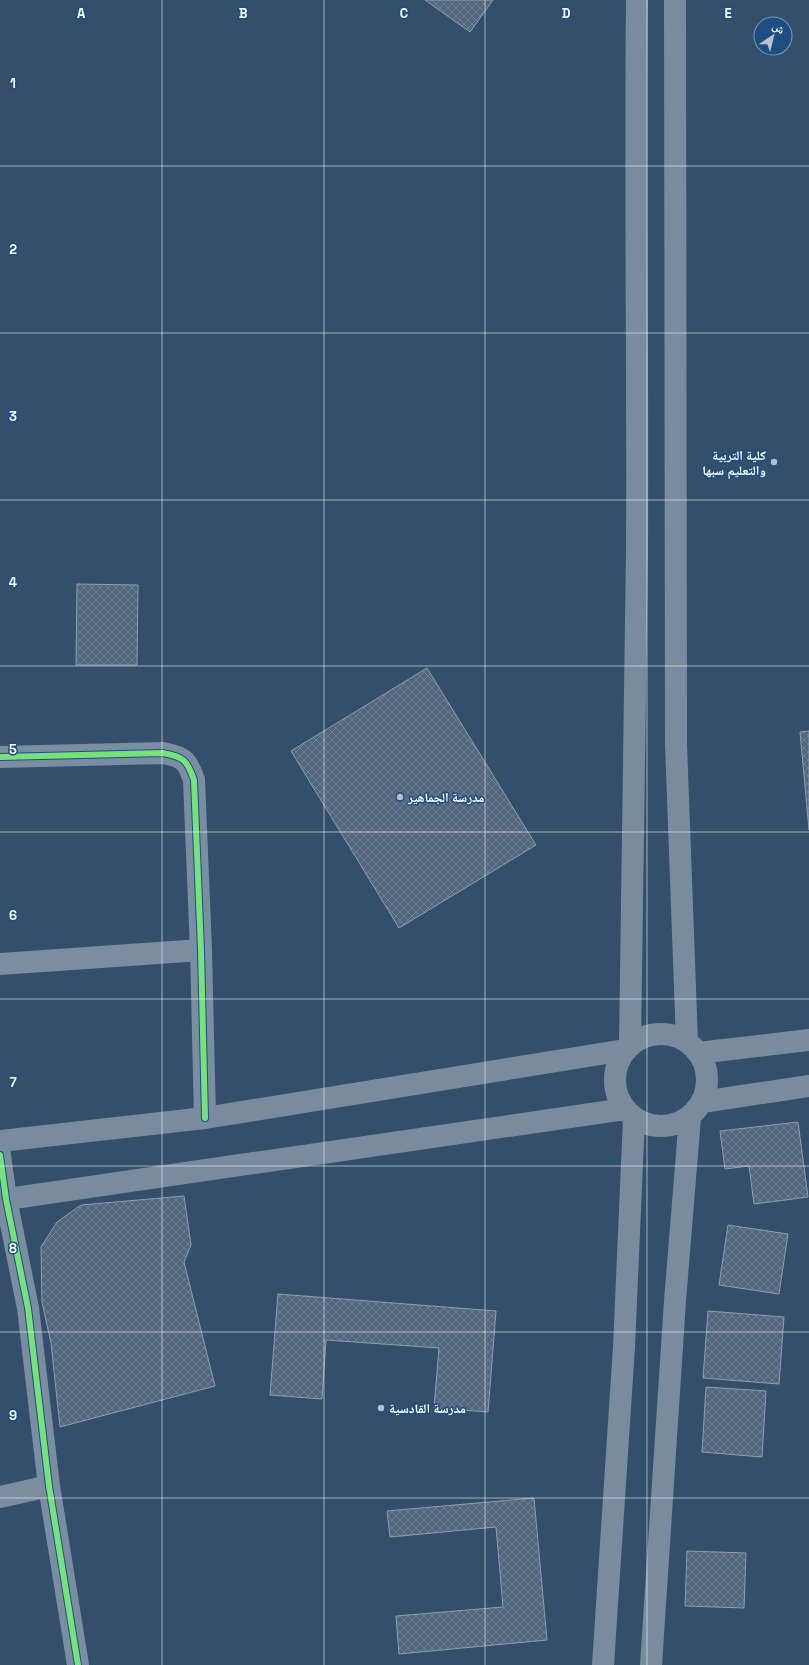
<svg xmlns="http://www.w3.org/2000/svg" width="809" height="1665" font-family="'Space Grotesk','Noto Naskh Arabic',sans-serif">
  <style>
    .building { fill: url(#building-cross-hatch); stroke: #8e9eaf }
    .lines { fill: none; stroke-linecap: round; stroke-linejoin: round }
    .minor { stroke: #7a8da1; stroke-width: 22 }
    .major { stroke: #798b9e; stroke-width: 22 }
    .cycleway-casing { stroke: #1e4e81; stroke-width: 8 }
    .cycleway { stroke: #77e17e; stroke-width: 6 }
    .grid { fill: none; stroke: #fff; stroke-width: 1; stroke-opacity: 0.55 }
    .poi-dot { fill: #b8c1cb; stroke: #1e4e81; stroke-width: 1.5 }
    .labels { text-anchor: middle; stroke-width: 3; stroke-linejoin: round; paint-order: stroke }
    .poi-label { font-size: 13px; font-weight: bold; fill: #fff; stroke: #1e4e81; text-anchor: start }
    .grid-label { font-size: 13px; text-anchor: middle; font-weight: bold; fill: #fff; stroke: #1e4e81; stroke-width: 3; stroke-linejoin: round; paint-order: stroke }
  </style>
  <defs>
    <pattern id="building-cross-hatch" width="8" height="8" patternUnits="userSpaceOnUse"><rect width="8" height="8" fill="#52677d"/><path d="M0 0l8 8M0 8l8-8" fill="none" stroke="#6c7e90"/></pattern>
  </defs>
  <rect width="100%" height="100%" fill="#344f6b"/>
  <path class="building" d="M425 0H493L470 32Z
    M77 584 138 585 137 665H76Z
    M427 668 536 845 399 928 291 751Z
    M809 731V830L800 732Z
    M798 1122 808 1197 754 1204 749 1166 725 1169 720 1131Z
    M184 1196 191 1245 184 1262 215 1386 60 1427 51 1343 42 1302 41 1247 57 1222 81 1205Z
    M728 1225 788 1234 779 1294 719 1285Z
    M278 1294 496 1311 488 1412 434 1408 439 1348 326 1340 322 1399 270 1395Z
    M708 1311 784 1317 779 1384 703 1378Z
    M706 1387 766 1391 762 1457 702 1452Z
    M534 1498 547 1640 399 1654 396 1616 503 1607 496 1527 390 1537 387 1511Z
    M687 1551 746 1553 744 1608 685 1606Z"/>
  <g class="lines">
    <path class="minor" d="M0 757 163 753C184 757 187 760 194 780L201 950 205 1118
      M0 964 201 950
      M0 1155 6 1199 28 1308 49 1486 78 1665
      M0 1497 49 1486"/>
    <path class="major" d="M675 0 676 744 687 1042
      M615 1080a46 46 0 1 1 92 0a46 46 0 1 1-92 0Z
      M630 1045C632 880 635 716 637 551 638 368 635 184 637 0
      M698 1053 809 1040
      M702 1102 809 1086
      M0 1141 205 1118 625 1050
      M0 1200 625 1109
      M603 1665 624 1347 634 1118
      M651 1665 675 1301 690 1117"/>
    <defs>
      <path id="cycleway" d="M0 757 163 753C184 757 187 760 194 780L201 950 205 1118
        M0 1155 6 1199 28 1308 49 1486 78 1665"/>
    </defs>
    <use href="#cycleway" class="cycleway-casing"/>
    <use href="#cycleway" class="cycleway"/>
  </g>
  <path class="grid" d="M162 0V1665M324 0V1665M485 0V1665M647 0V1665M0 166H809M0 333H809M0 500H809M0 666H809M0 832H809M0 999H809M0 1166H809M0 1332H809M0 1498H809"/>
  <g class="poi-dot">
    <circle cx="774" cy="462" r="4"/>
    <circle cx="400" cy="797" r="4"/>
    <circle cx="381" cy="1408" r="4"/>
  </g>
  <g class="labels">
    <g class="poi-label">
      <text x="766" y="460" text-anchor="end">كلية التربية<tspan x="766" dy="15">والتعليم سبها</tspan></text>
      <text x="408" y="802">مدرسة الجماهير</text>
      <text x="389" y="1413">مدرسة القادسية</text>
    </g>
  </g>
  <g class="grid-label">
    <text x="81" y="18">A</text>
    <text x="243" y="18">B</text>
    <text x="404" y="18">C</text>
    <text x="566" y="18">D</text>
    <text x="728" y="18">E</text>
    <text x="13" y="88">1</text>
    <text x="13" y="254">2</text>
    <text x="13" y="421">3</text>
    <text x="13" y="587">4</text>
    <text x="13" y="754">5</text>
    <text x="13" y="920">6</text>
    <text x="13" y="1087">7</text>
    <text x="13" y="1253">8</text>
    <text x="13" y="1420">9</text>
  </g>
  <g transform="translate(773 36) rotate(35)"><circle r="19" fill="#1e4e81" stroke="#7895b3"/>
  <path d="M0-3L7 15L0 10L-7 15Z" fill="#b8c1cb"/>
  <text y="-6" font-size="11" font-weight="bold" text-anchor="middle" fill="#ffffff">ش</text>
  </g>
</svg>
